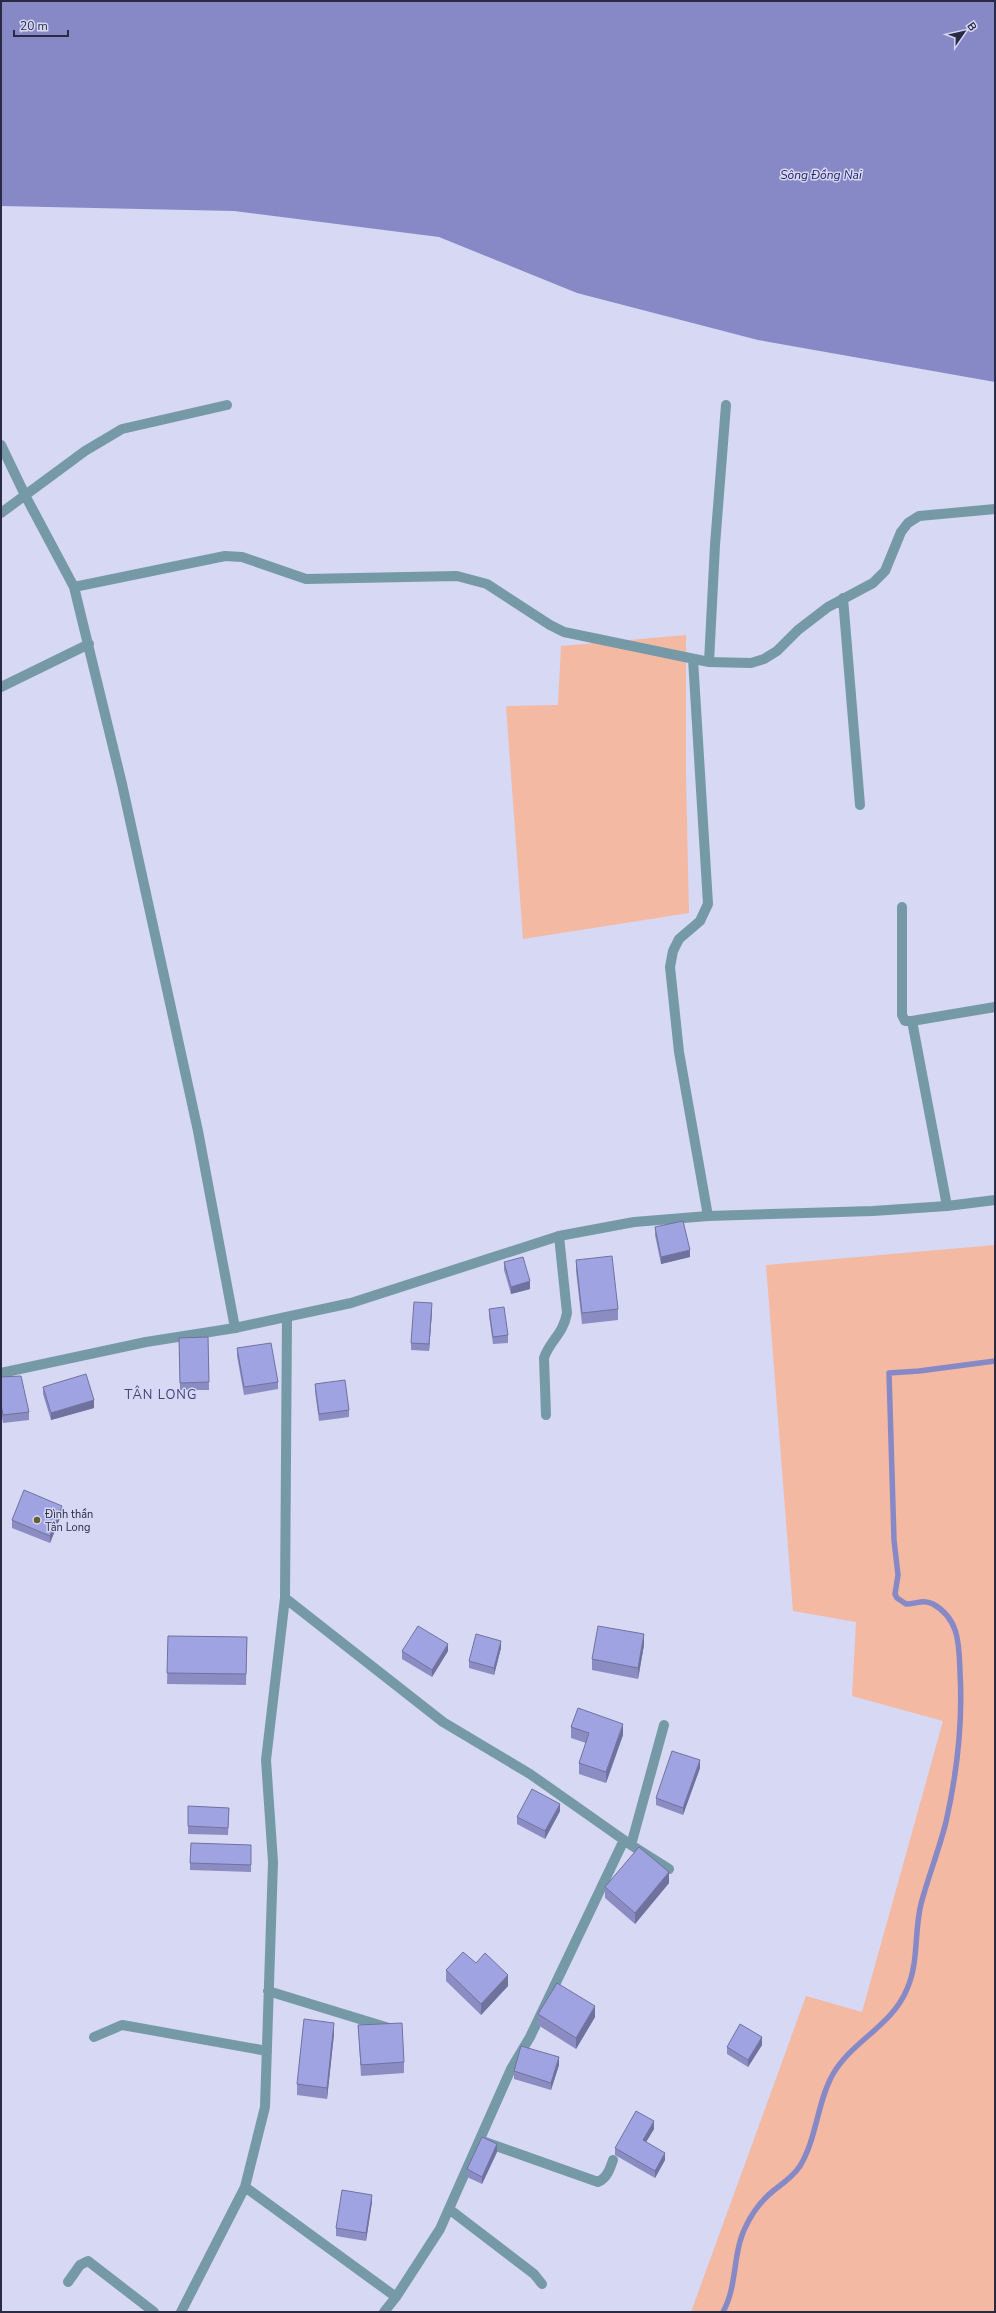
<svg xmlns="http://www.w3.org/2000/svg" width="996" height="2313" font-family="'Nunito Sans',sans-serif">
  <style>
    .green { fill: #f4b9a3 }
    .water { fill: #8789c6 }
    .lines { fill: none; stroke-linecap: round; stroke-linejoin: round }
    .stream { stroke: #8789c6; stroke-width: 5.5 }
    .service { stroke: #7599a6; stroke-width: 10 }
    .minor { stroke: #7599a6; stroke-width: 10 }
    .tertiary { stroke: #7599a6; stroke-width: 10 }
    .wall { fill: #8a8cc2 }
    .shaded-wall { fill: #70729e }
    .building { fill: #a0a3e2; stroke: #70729e }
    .poi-dot { fill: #655f2b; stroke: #d6d8f4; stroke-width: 1.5 }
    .labels { text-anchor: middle; stroke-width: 3; stroke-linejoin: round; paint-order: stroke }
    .poi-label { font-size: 11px; fill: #2a2a45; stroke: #d6d8f4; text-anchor: start }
    .water-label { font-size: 12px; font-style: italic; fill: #292169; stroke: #d6d8f4 }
    .quarter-label { font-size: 13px; letter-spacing: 1px; fill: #41407b; stroke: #d6d8f4 }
  </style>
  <rect width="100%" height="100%" fill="#d6d8f4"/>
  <path class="green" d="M686 635V777L689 913 523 939 506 706 558 705 561 646Z
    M995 1245V2312H691L806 1996 862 2012 943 1721 852 1696 856 1622 793 1611 766 1265Z"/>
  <path class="water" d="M1 1H995V382L758 340 577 293 439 237 234 211 1 206Z"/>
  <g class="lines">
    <path class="stream" d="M723 2312C738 2285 732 2253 746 2226 752 2213 762 2200 773 2191 783 2183 793 2177 800 2166 817 2138 817 2102 833 2074 853 2040 892 2026 907 1989 919 1962 914 1932 921 1904 928 1877 939 1850 946 1822 957 1773 963 1723 960 1672 959 1646 960 1619 933 1604 923 1599 916 1604 906 1604L897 1598 895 1594 898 1575 894 1540 889 1373 919 1371 995 1361"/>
    <path class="service" d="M546 1415 544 1358C550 1340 563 1335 567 1313L559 1236"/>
    <path class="minor" d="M1 445 26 497 74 587 122 784 198 1131 235 1328
      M1 513 85 451 122 429 227 405
      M74 587 225 556 242 557 306 579 457 576 487 584 550 625 564 632 709 662 751 663 764 659 777 651 798 630 828 607 873 583 885 571 901 532 908 523 919 516 995 509
      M843 598 860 805
      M693 659 708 904 700 921 679 939 673 951 670 967 679 1052 708 1216
      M709 662 715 545 726 405
      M1 687 89 644
      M902 907V1015L905 1021H912L947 1206
      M912 1021 995 1007
      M285 1598 443 1722 530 1774 631 1845 669 1869
      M631 1845 664 1725
      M268 1991 389 2028
      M94 2037 122 2025 128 2026 267 2051
      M485 2142 598 2182C607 2178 610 2169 613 2160
      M245 2187 396 2297 384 2312
      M449 2209 534 2274 542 2284
      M68 2282 80 2265 88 2261 154 2312
      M396 2297 440 2229 511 2069 530 2037 624 1840
      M181 2312 245 2187 265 2107 273 1862 266 1760 285 1598 287 1317"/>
    <path class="tertiary" d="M1 1373 146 1342 235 1328 351 1303 559 1236 634 1222 708 1216 873 1211 947 1206 995 1200"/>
  </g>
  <path class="wall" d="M655 1227 690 1257 661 1264 655 1235Z
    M576 1260 618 1309V1320L582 1324 576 1271Z
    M504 1262 530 1289 511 1294 504 1270Z
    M489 1309 508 1335V1343L493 1344 489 1316Z
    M432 1311 429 1351 411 1350V1343Z
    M208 1337 209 1390H180L179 1338Z
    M237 1348 278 1382V1389L244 1395 237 1356Z
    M1 1377 29 1412V1420L3 1423 1 1412Z
    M315 1384 349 1410V1417L319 1421 315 1391Z
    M43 1387 94 1408 51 1420 43 1394Z
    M62 1513 50 1543 12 1528V1520Z
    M168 1636 247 1637 246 1685 167 1684Z
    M644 1645 638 1679 592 1670V1659Z
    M501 1648 494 1675 469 1668V1661Z
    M402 1651H448L432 1677 402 1659Z
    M571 1727 623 1735 606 1783 579 1774V1763L586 1743 571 1738Z
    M700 1768 683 1815 656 1805V1798Z
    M188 1806 229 1808 228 1835 188 1834Z
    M560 1811 545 1839 517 1824V1817Z
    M251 1845V1872L190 1870V1863Z
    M669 1883 635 1924 605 1898V1887Z
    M476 1963 508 1986 481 2015 446 1981V1970Z
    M538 2014 595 2017 576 2049 538 2025Z
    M358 2025 404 2062V2073L361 2076Z
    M334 2034 327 2099 297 2095V2084Z
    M762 2045 748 2067 727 2054V2047Z
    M559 2065 551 2090 514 2079V2071Z
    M654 2129 646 2142 665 2160 655 2178 615 2155V2148Z
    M497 2152 482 2184 467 2177V2169Z
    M372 2202 366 2241 336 2236V2228Z"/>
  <path class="shaded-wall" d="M690 1250V1257L661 1264V1257Z
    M530 1281V1289L511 1294V1287Z
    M432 1303V1311L429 1351V1344Z
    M94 1400V1408L51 1420V1413Z
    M62 1506V1513L50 1543V1536Z
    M644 1634V1645L638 1679V1668Z
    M501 1641V1648L494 1675V1668Z
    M448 1644V1651L432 1677V1670Z
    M623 1724V1735L606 1783V1772Z
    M700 1760V1768L683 1815V1808Z
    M560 1804V1811L545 1839V1831Z
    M669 1872V1883L635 1924V1913Z
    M508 1975V1986L481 2015V2004Z
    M595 2006V2017L576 2049V2038Z
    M334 2023V2034L327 2099V2088Z
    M762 2037V2045L748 2067V2060Z
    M559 2057V2065L551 2090V2083Z
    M654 2121V2129L643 2147V2140Z
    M497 2144V2152L482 2184V2177Z
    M665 2153V2160L655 2178V2171Z
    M372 2195V2202L366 2241V2233Z"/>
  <path class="building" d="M683 1221 690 1250 661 1257 655 1227Z
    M612 1256 618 1309 582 1313 576 1260Z
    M523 1257 530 1281 511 1287 504 1262Z
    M414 1302 432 1303 429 1344 411 1343Z
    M504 1307 508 1335 493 1337 489 1309Z
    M208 1337 209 1382 180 1383 179 1338Z
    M271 1343 278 1382 244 1387 237 1348Z
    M86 1374 94 1400 51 1413 43 1387Z
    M21 1376 29 1412 3 1415 1 1404V1377Z
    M345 1380 349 1410 319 1414 315 1384Z
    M24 1490 62 1506 50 1536 12 1520Z
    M418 1626 448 1644 432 1670 402 1651Z
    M598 1626 644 1634 638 1668 592 1659Z
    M476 1634 501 1641 494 1668 469 1661Z
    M168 1636 247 1637 246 1674 167 1673Z
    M578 1708 623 1724 606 1772 579 1763 589 1733 571 1727Z
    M672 1751 700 1760 683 1808 656 1798Z
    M532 1789 560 1804 545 1831 517 1817Z
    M188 1806 229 1808 228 1828 188 1826Z
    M191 1843 251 1845V1865L190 1863Z
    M639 1847 669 1872 635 1913 605 1887Z
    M463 1952 476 1963 485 1953 508 1975 481 2004 446 1970Z
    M557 1983 595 2006 576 2038 538 2014Z
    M304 2019 334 2023 327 2088 297 2084Z
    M402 2023 404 2062 361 2065 358 2025Z
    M740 2024 762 2037 748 2060 727 2047Z
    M521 2046 559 2057 551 2083 514 2071Z
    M636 2111 654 2121 643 2140 665 2153 655 2171 615 2148Z
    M482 2137 497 2144 482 2177 467 2169Z
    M342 2190 372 2195 366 2233 336 2228Z"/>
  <circle class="poi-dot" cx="37" cy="1520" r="4"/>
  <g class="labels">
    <g class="poi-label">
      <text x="45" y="1518">Đình thần<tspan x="45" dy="13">Tân Long</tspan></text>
    </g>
    <g class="water-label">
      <text x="821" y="179">Sông Đồng Nai</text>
    </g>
    <g class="quarter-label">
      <text x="161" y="1399">TÂN LONG</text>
    </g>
  </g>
  <rect width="996" height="2313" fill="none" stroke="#2a2a45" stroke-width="4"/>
  <g transform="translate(964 32) rotate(56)" stroke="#d6d8f4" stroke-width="3" paint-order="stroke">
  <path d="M0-3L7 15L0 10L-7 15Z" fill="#2a2a45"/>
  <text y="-6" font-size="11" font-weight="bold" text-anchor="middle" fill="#2a2a45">B</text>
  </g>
  <path d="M14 30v6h54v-6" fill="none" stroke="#2a2a45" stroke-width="2"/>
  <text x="20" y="30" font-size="12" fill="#2a2a45" stroke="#d6d8f4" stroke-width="3" paint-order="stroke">20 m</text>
</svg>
